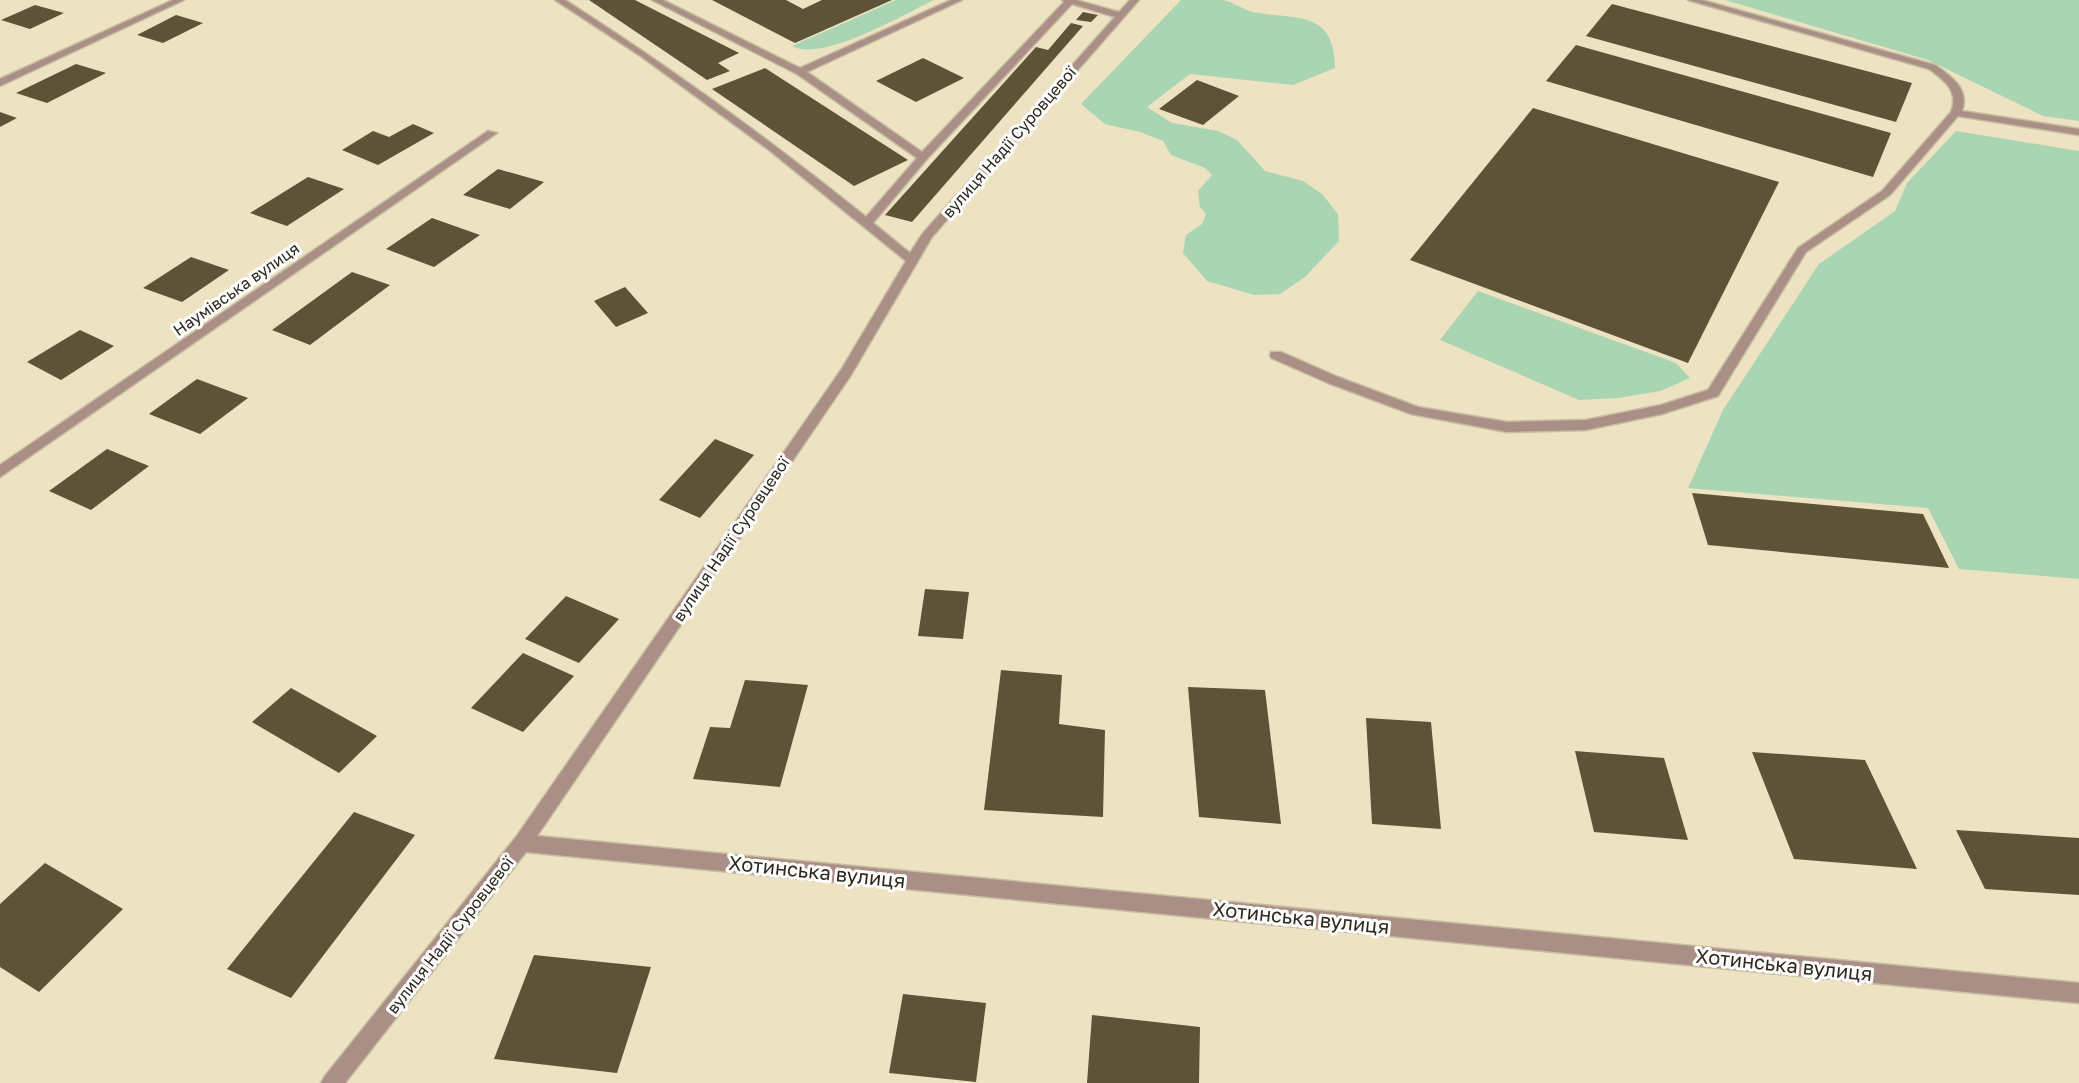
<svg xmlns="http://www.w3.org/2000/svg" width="2079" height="1083" font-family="'Golos Text',sans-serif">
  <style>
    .green { fill: #aad5b2 }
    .building { fill: #5d5438 }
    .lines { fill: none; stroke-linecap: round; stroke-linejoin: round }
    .minor-casing { stroke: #c7bea1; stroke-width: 3 }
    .minor { fill: #aa8f87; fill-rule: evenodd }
    .labels { text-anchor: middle; stroke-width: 6; stroke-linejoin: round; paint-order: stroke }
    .street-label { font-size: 16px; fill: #2d291c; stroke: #fff }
    .near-street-label { font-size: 20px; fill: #2d291c; stroke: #fff }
  </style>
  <rect width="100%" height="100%" fill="#ede3c2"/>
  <path class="green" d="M896 0H934C904 14 822 63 792 46Z
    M1181 0C1194 0 1210 0 1223 0 1234 2 1243 10 1253 12 1295 20 1335 9 1335 68L1293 85 1190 74 1147 107 1172 123 1218 131 1237 140 1265 171 1303 181 1322 194 1338 214 1339 241 1305 277 1280 294 1254 295 1207 281 1183 253 1186 235 1202 224 1206 214 1200 207 1198 191 1212 175 1205 168 1171 155 1163 141 1140 132 1105 124 1081 104Z
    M1725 0H2079V121L2043 116 1928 60Z
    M1956 131 2079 151V579L1959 569 1928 508 1688 488 1723 410 1819 264 1895 211 1907 183Z
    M1478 291 1676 363 1690 378 1660 391 1619 398 1579 400 1440 340Z"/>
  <path class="building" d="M589 0H635L739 53 718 63 730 71 707 80Z
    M712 0H786L803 9 822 0H892L795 43Z
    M1612 4 1912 83 1896 122 1586 36Z
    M35 5 64 13 30 29 1 20Z
    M1083 12 1098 15 1091 22 1076 20Z
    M176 15 203 23 163 43 137 35Z
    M1071 23 1083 26 912 222 885 215 1036 47 1048 50Z
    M1576 45 1891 133 1873 177 1546 81Z
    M923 58 964 78 916 102 876 81Z
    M76 64 106 73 47 103 16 93Z
    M765 68 908 160 854 186 712 89Z
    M1197 80 1239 96 1203 125 1159 109Z
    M1533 108 1779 182 1688 363 1410 260Z
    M0 112 17 118 0 127Z
    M413 124 434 133 378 165 342 150 373 131 389 137Z
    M498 169 544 182 510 209 463 195Z
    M308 177 344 189 287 226 250 213Z
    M432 218 480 235 434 267 386 249Z
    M191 257 229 270 182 302 143 288Z
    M352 272 390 285 310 345 272 330Z
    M625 287 648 313 616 327 594 301Z
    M80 330 114 346 61 380 27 362Z
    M197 379 248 398 200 434 149 414Z
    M715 439 754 455 700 518 659 500Z
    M107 449 149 466 91 510 49 491Z
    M1692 493 1923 514 1949 568 1708 545Z
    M925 589 969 592 963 639 918 636Z
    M566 596 619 619 579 663 525 639Z
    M523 653 574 676 523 732 471 708Z
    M1001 670 1062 675 1059 724 1105 730 1103 817 984 810Z
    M745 680 808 685 780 787 693 779 710 727 730 728Z
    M1188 687 1265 690 1281 824 1199 817Z
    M291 688 377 736 339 773 252 722Z
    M1366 718 1431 722 1441 829 1372 824Z
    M1575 751 1664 758 1688 840 1594 832Z
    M1752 752 1865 760 1917 869 1794 859Z
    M354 812 415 835 291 998 227 969Z
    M1956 830 2079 838V895L1985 889Z
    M45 863 123 909 39 992 0 967V904Z
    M534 955 651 967 617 1073 494 1059Z
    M903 994 986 1003 976 1082 889 1073Z
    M1092 1015 1200 1027 1199 1083H1087Z"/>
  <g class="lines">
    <defs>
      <path id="minor" d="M173 0H184L0 86V79Z
        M555 0H565C670 67 769 139 866 217L917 158 797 74 652 0H663L800 68 951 0H962L807 72 922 152 1064 2 1062 0H1076L1119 12 1130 0H1139L932 237 851 375 537 836 2079 983V1003L526 852 345 1083H321L325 1076 516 837 841 370 906 261 769 150 642 57ZM1072 4 1115 17 923 233 910 253 873 223 927 159Z
        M1688 0H1702L1935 65C1951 76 1970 89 1962 111L2079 129V135L1958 116 1890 195 1806 252 1718 396 1662 414 1586 430 1507 432 1411 414 1328 383 1271 358 1270 355 1271 352H1281L1338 377 1418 407 1507 422 1586 420 1661 405 1708 390 1798 248 1882 191 1951 112C1959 91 1945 81 1929 69Z
        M488 131 497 133 0 477V465Z"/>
    </defs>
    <use href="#minor" class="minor-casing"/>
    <use href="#minor" class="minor"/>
  </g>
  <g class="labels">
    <g class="street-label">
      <text transform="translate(1009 142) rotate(-49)" y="6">вулиця Надії Суровцевої</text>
      <text transform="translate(236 289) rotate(-35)" y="6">Наумівська вулиця</text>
      <text transform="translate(731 539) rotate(-56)" y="6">вулиця Надії Суровцевої</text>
      <text transform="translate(450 935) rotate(-52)" y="6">вулиця Надії Суровцевої</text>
    </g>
    <g class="near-street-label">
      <text transform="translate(817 872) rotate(6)" y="7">Хотинська вулиця</text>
      <text transform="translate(1301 918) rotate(6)" y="7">Хотинська вулиця</text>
      <text transform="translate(1784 965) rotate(6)" y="7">Хотинська вулиця</text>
    </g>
  </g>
</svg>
